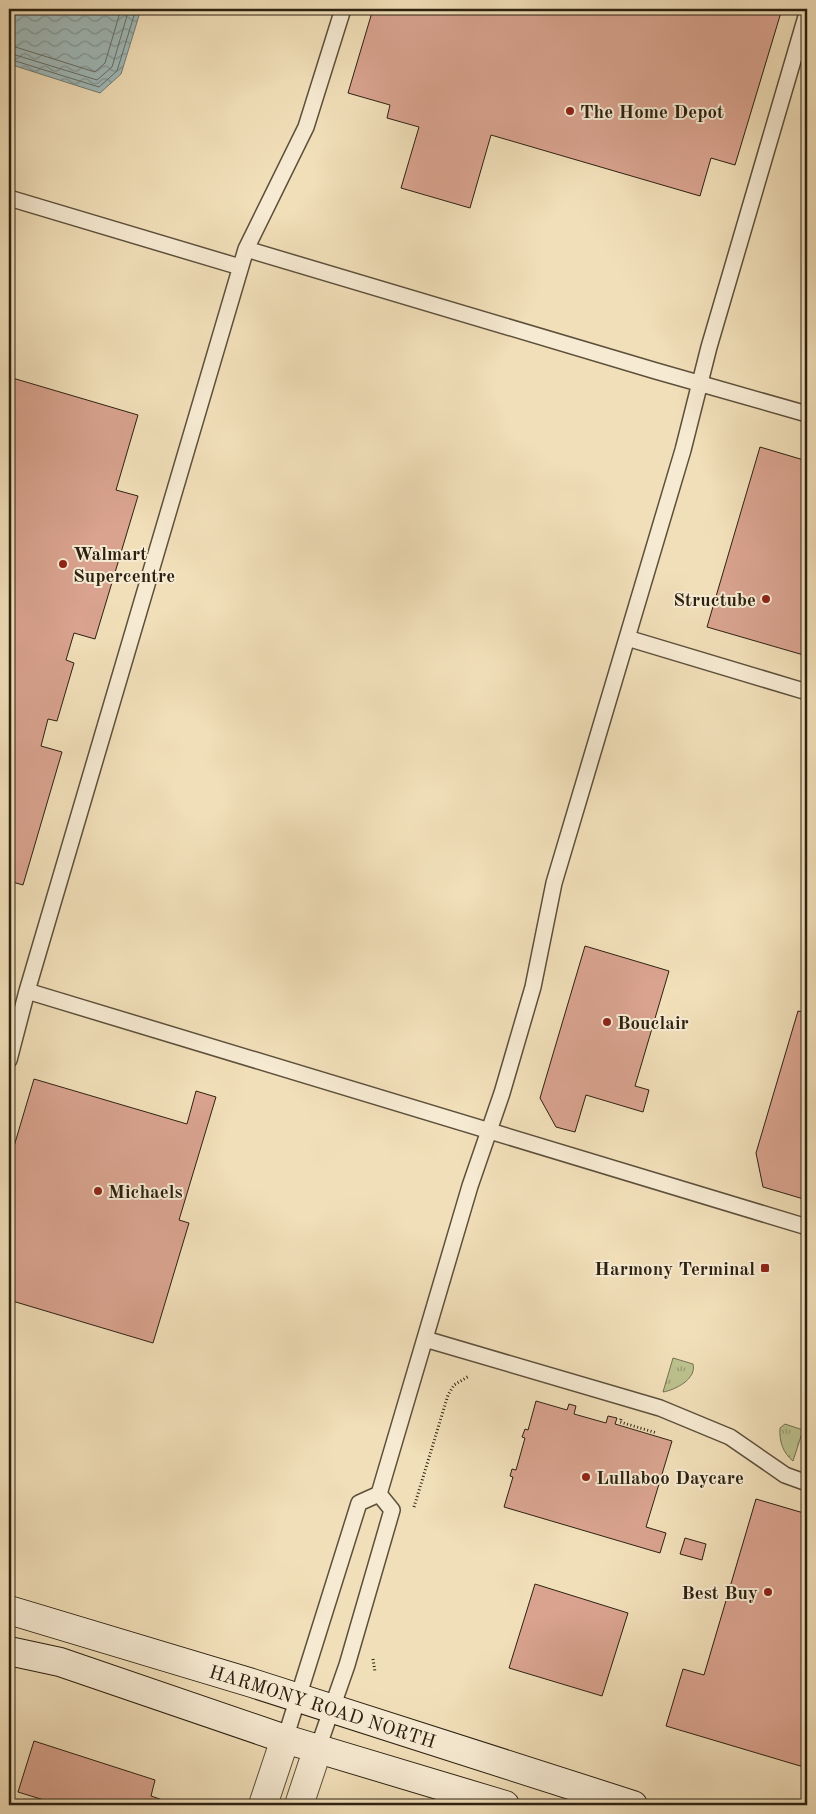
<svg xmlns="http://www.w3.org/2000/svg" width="816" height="1814" font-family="'Old Standard TT',serif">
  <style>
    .grass { fill: url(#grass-tufts); stroke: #747150 }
    .water { fill: url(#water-waves); stroke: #717d76 }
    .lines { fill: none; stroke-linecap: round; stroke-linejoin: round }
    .shore { stroke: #666e66; stroke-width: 1 }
    .building { fill: #d9a38f; stroke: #2c2111 }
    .service-casing { stroke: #5d503b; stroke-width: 18 }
    .minor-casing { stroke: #5d503b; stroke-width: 30 }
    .secondary-casing { stroke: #2c2111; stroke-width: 30 }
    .path { stroke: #2c2111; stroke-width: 3; stroke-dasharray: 1 2.5; stroke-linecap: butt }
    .service { stroke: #f6ead2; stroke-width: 15 }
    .minor { stroke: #f6ead2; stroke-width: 28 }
    .secondary { stroke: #f6ead2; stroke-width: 28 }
    .poi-dot { fill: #8f2418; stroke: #f6ead2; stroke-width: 2 }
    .labels { text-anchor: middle; stroke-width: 4; stroke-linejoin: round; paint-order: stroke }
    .poi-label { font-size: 19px; font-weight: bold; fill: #2c2111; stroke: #f6ead2; text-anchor: start }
    .street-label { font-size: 19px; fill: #2c2111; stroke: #f6ead2 }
  </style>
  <defs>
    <pattern id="grass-tufts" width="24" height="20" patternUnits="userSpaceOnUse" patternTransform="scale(1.25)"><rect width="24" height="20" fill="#bcc18e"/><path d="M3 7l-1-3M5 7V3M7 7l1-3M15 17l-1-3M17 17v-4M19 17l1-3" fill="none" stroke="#999c73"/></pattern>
    <pattern id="water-waves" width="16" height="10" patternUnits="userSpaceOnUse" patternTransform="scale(1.25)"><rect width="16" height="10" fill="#9fbaba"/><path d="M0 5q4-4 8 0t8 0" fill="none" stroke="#829796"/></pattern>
  </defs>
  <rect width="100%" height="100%" fill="#f1dfb9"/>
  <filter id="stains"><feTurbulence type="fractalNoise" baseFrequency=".004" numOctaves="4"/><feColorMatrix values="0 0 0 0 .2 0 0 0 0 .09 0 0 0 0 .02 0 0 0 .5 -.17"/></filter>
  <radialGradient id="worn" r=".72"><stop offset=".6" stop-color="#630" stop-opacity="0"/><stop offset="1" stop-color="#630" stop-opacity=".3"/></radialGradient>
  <path class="grass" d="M673 1358 693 1364C697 1379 675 1390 663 1392Z
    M785 1424 803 1430 793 1461C783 1453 779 1441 780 1428Z"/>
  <path class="water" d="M9 9H141L121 74 100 93 9 64Z"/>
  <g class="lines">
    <path class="shore" d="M9 45 95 72 105 63 121 9
      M9 53 97 80 112 67 129 9
      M9 59 99 87 117 71 136 9"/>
  </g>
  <path class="building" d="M373 9H782L735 165 711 158 700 196 491 135 470 208 401 188 419 127 387 118 390 105 348 93Z
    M9 377 138 415 116 490 138 496 95 639 74 633 66 660 74 663 57 721 48 719 41 746 62 752 23 885 9 881Z
    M760 447 807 461V656L707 627Z
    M585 946 669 971 635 1086 649 1090 643 1112 586 1095 575 1132 556 1127 540 1098Z
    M798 1011 807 1013V1200L763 1187 756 1153Z
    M34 1079 187 1124 196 1091 216 1097 179 1220 189 1223 153 1343 9 1300V1163Z
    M536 1401 567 1410 569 1404 576 1406 574 1414 606 1423 608 1416 617 1418 615 1424 672 1441 646 1527 666 1533 660 1553 504 1507 513 1477 510 1476 512 1469 516 1470 525 1438 522 1437 525 1429 528 1430Z
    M756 1499 807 1514V1768L666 1726 683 1669 704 1675Z
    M685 1538 706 1544 702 1560 680 1554Z
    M535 1584 628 1613 602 1696 509 1668Z
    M34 1741 155 1780 151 1796 177 1805H60L18 1792Z"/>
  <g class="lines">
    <defs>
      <path id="service" d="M9 198 240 267
        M246 249 656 371 807 414
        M627 638 807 692
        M27 991 246 249 306 127 343 9
        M9 1060 27 991 807 1227
        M425 1339 660 1408 730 1437 785 1475 807 1483
        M285 1739 359 1503 379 1494 470 1186 502 1093 533 987 554 883 683 450 709 347 807 13
        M318 1748 347 1665 392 1510 379 1494"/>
      <path id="minor" d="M263 1805 285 1739
        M299 1805 318 1748"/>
      <g id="secondary">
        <path id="s1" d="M9 1610 252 1683 633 1805"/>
        <path d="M9 1651 60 1662 285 1739 505 1805"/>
      </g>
    </defs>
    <use href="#service" class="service-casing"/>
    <use href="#minor" class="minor-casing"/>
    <use href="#secondary" class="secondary-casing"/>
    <path class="path" d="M621 1419 620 1422 657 1433
      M414 1507 448 1395 454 1385 469 1376
      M373 1659 375 1672"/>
    <use href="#service" class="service"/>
    <use href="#minor" class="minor"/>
    <use href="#secondary" class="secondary"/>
  </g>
  <g class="poi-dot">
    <circle cx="570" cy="111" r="5"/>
    <circle cx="63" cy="564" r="5"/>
    <circle cx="766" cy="599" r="5"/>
    <circle cx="607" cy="1022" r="5"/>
    <circle cx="98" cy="1191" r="5"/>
    <rect x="760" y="1263" width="10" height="10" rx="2.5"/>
    <circle cx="586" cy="1477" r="5"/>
    <circle cx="768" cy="1592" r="5"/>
  </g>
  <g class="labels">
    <g class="poi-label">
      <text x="580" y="118">The Home Depot</text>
      <text x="73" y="560">Walmart<tspan x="73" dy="22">Supercentre</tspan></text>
      <text x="756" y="606" text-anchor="end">Structube</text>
      <text x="617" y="1029">Bouclair</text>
      <text x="108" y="1198">Michaels</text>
      <text x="755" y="1275" text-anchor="end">Harmony Terminal</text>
      <text x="596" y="1484">Lullaboo Daycare</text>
      <text x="758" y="1599" text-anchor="end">Best Buy</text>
    </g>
    <g class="street-label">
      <text dy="7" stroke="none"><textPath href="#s1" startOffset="328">HARMONY ROAD NORTH</textPath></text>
    </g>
  </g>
  <rect width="816" height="1814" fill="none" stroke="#f1dfb9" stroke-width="30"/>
  <rect x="10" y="10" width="796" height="1794" fill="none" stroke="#2c2111" stroke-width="2.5"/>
  <rect x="15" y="15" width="786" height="1784" fill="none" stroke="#2c2111"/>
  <rect width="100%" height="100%" filter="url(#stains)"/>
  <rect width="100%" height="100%" fill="url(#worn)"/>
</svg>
